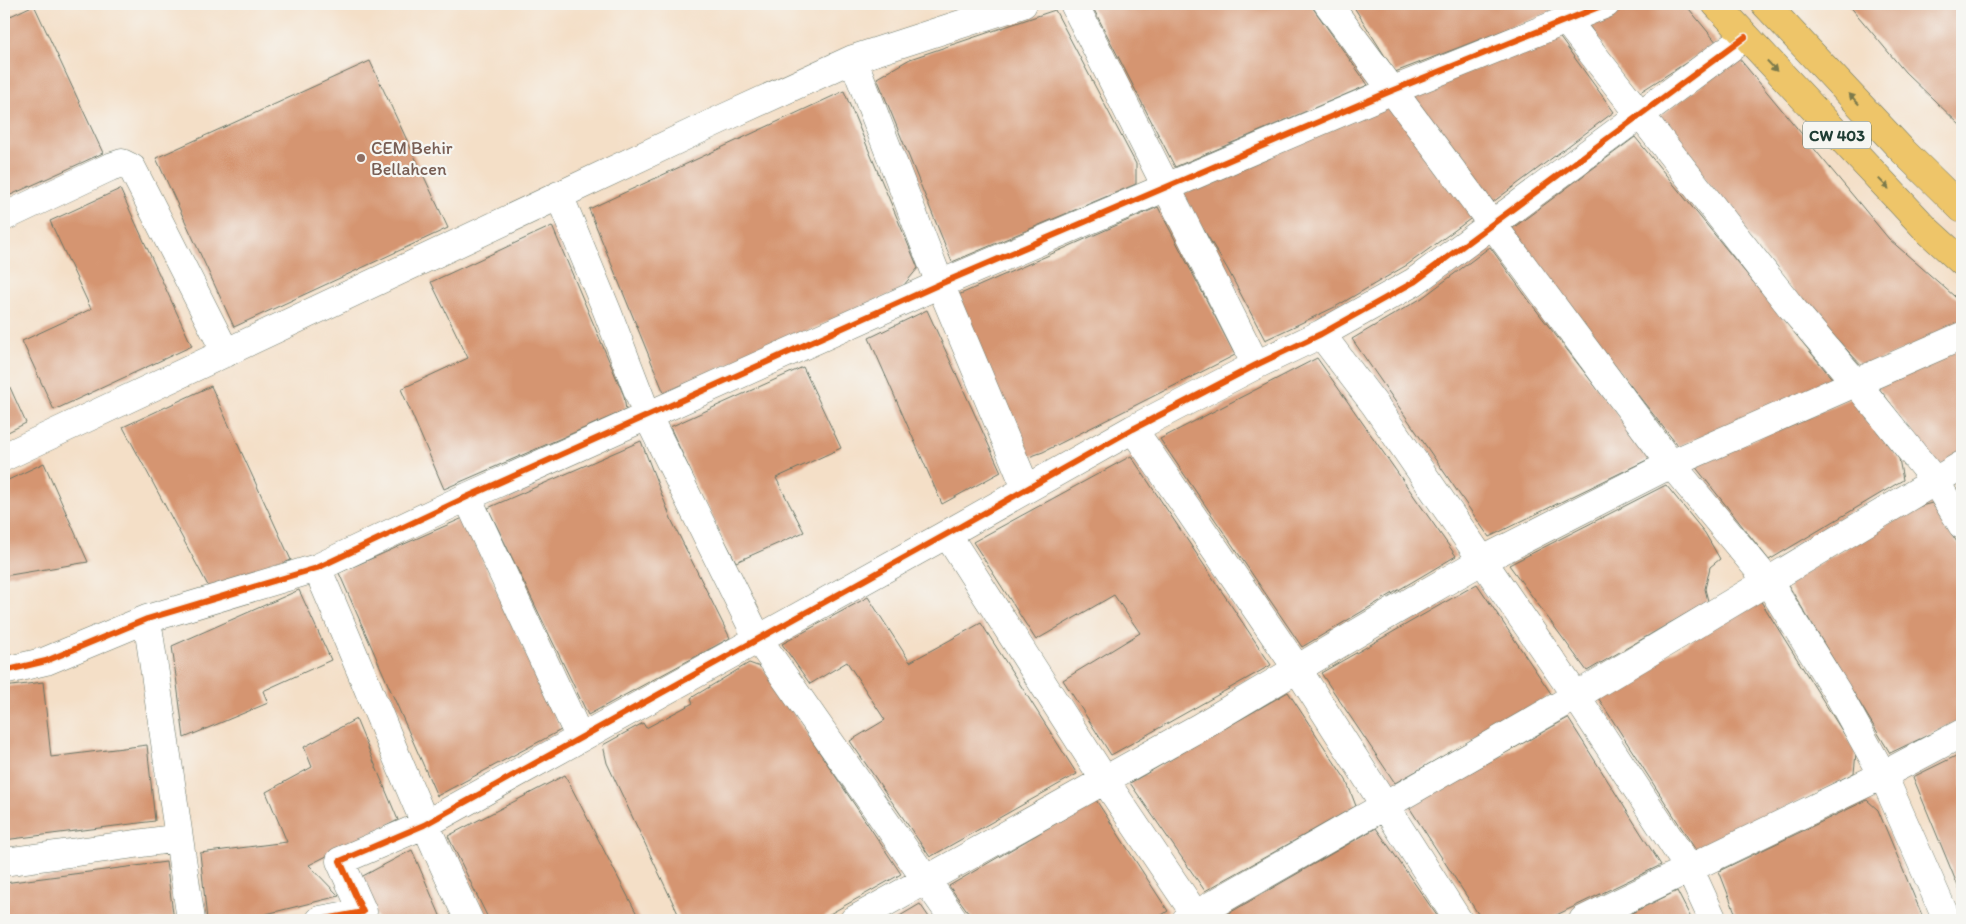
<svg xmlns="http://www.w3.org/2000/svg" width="1966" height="924" font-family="Itim,sans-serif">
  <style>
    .building { fill: #d59571 }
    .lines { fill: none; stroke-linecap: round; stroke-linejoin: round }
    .minor-casing { stroke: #6a7667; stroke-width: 29 }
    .major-casing { stroke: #6a7667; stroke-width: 29 }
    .minor { stroke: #fff; stroke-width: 28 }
    .major { stroke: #eec569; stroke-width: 28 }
    .cycleway-casing { stroke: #f6f6f2; stroke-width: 9 }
    .cycleway { stroke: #e8590c; stroke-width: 6 }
    .oneway { fill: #7c7a4c }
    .education-dot { fill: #8d6e63; stroke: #f6f6f2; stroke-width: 2 }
    .labels { text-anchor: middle; stroke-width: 4.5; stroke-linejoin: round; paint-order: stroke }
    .shield { fill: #f6f6f2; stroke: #60746d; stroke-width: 1 }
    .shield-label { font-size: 16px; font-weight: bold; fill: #1f3d34 }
    .education-label { font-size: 18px; fill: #785e54; stroke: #f6f6f2; text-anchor: start }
  </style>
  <rect width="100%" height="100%" fill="#f6f6f2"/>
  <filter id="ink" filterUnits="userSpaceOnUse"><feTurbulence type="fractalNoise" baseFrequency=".02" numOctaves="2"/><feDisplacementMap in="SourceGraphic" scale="10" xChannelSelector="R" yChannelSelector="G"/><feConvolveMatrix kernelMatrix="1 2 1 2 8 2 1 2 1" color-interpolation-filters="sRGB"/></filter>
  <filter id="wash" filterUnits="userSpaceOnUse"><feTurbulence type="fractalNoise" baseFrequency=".0096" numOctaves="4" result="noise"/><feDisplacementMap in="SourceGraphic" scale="20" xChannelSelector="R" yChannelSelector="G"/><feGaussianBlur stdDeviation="1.12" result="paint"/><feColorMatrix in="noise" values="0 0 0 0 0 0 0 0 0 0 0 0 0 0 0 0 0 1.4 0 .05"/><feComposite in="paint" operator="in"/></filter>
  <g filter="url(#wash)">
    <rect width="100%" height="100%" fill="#f4dfc7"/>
    <g id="blocks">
      <path class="building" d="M1091 4H1310L1368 85 1175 167Z
        M1352 4H1572L1395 72Z
        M1634 4H1685L1717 43 1637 94 1587 23Z
        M1848 4H1962V127L1905 72Z
        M34 5 103 153 4 198V19Z
        M1055 10 1136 164V184L952 262 877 78 910 59Z
        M1558 35 1614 112 1493 202 1411 95Z
        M1738 57 1889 239 1962 303V326L1863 367 1801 301 1658 118Z
        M370 61 448 228 234 327 156 158Z
        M844 91 918 268 899 291 664 393 589 209Z
        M1391 103 1473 217 1407 265 1335 307 1265 340 1227 268 1182 194Z
        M1635 137 1834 381 1678 446 1509 231Z
        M120 189 192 346 54 410 22 341 91 309 50 221Z
        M1158 207 1235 355 1043 452 1026 458 956 296Z
        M552 226 624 396 626 410 444 489 401 389 468 358 431 282Z
        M1490 247 1533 306 1651 458 1489 537 1352 339 1422 298Z
        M927 310 1001 472 942 504 869 338Z
        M1962 348V452L1939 466 1878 387Z
        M1317 358 1456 556 1302 647 1160 439Z
        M803 367 841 448 776 478 804 532 736 562 708 509 670 427Z
        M4 374 26 423 4 434Z
        M211 386 291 560 213 595 123 427Z
        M1851 398 1899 459 1903 480 1769 560 1694 465Z
        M641 441 672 521 730 638 588 715 488 508Z
        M1131 456 1271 665 1111 755 1063 680 1140 633 1114 595 1036 640 973 542Z
        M44 463 88 562 4 576V482Z
        M1962 481V498L1954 486Z
        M1666 485 1705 533 1720 559 1710 567 1705 589 1708 601 1587 671 1509 565Z
        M1932 503 1962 550V719L1890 753 1787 583 1914 508Z
        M463 518 561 730 437 796 339 573Z
        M1477 584 1552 695 1395 783 1321 673Z
        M299 590 331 660 263 691 268 703 184 738 172 646Z
        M868 597 910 662 981 623 1077 774 930 857 850 741 885 720 847 662 810 684 782 644Z
        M1760 600 1856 753 1854 773 1697 852 1597 696Z
        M749 663 763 668 901 874 819 920H681L607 763 603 745 643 723 646 728 693 703 691 698Z
        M43 682 51 757 147 745 155 821 4 840V687Z
        M1288 692 1346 780 1356 806 1205 891 1130 783Z
        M1568 718 1661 865 1546 920H1482L1409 807Z
        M356 719 398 820 309 865 339 896 242 920H207L200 853 287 842 266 792 312 767 304 747Z
        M1962 753V896L1913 777Z
        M565 775 640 920H489L448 836Z
        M1096 800 1168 911 1154 920H974L949 886Z
        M1867 800 1878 810 1924 920H1738L1719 871Z
        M1376 828 1440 920H1227L1224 916Z
        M412 850 442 920H378L361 877Z
        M166 862 174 920H4V883Z
        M1677 891 1692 920H1617Z
        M920 904 931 920H893Z"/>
    </g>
  </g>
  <g filter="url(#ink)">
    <use href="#blocks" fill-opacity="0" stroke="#6a7667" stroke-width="1"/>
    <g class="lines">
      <defs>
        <path id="minor" d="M1074 4 1256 365
          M1328 4 1671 464 1767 580 1837 692 1883 775 1947 920
          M1566 20 1791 307 1857 384 1935 481 1962 525
          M853 59 940 284 1026 488
          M559 195 607 311 647 415 758 639 954 920
          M4 217 110 167 122 163 132 168 226 353
          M1321 334 1375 405 1576 696 1690 870 1713 920
          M1133 429 1298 670 1458 920
          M4 457 715 122 853 59 1023 4
          M467 497 580 738
          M947 534 1104 779 1199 920
          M317 568C368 685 414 805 469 920
          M147 619 191 920
          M4 671 46 661 147 619 317 568 467 497 940 284 1391 91 1606 4
          M4 862 179 838
          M320 920 363 912 340 861 424 825 947 534 1133 429 1256 365 1321 334 1414 282 1745 37
          M854 920 1198 728 1396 610 1483 560 1671 464 1962 336
          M1186 920 1576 696 1962 465
          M1583 920 1883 775 1962 733"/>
        <path id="major" d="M1716 4 1927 230 1962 262
          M1765 4 1902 150 1962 209"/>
      </defs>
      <use href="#minor" class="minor-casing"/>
      <use href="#major" class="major-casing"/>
      <use href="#minor" class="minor"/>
      <use href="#major" class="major"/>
      <defs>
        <path id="cycleway" d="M4 671 46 661 147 619 317 568 467 497 940 284 1391 91 1606 4
          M320 920 363 912 340 861 424 825 947 534 1133 429 1256 365 1321 334 1414 282 1745 37"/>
      </defs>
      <use href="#cycleway" class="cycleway-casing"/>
      <use href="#cycleway" class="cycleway"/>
    </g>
    <defs><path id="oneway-solid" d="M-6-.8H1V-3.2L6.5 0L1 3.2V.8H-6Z" transform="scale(1.25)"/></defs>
    <g class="oneway">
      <use href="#oneway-solid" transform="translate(1772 66) rotate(47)"/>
      <use href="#oneway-solid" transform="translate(1854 99) rotate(-133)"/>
      <use href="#oneway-solid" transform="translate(1884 184) rotate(46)"/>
    </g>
  </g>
  <circle class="education-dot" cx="361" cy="158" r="5"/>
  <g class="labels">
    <rect class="shield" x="1803" y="121.5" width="68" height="27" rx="4"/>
    <g class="shield-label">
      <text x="1837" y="141">CW 403</text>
    </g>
    <g class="education-label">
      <text x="371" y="154">CEM Behir<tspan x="371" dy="21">Bellahcen</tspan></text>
    </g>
  </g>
  <rect width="1966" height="924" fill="none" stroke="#f6f6f2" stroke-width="20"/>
</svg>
